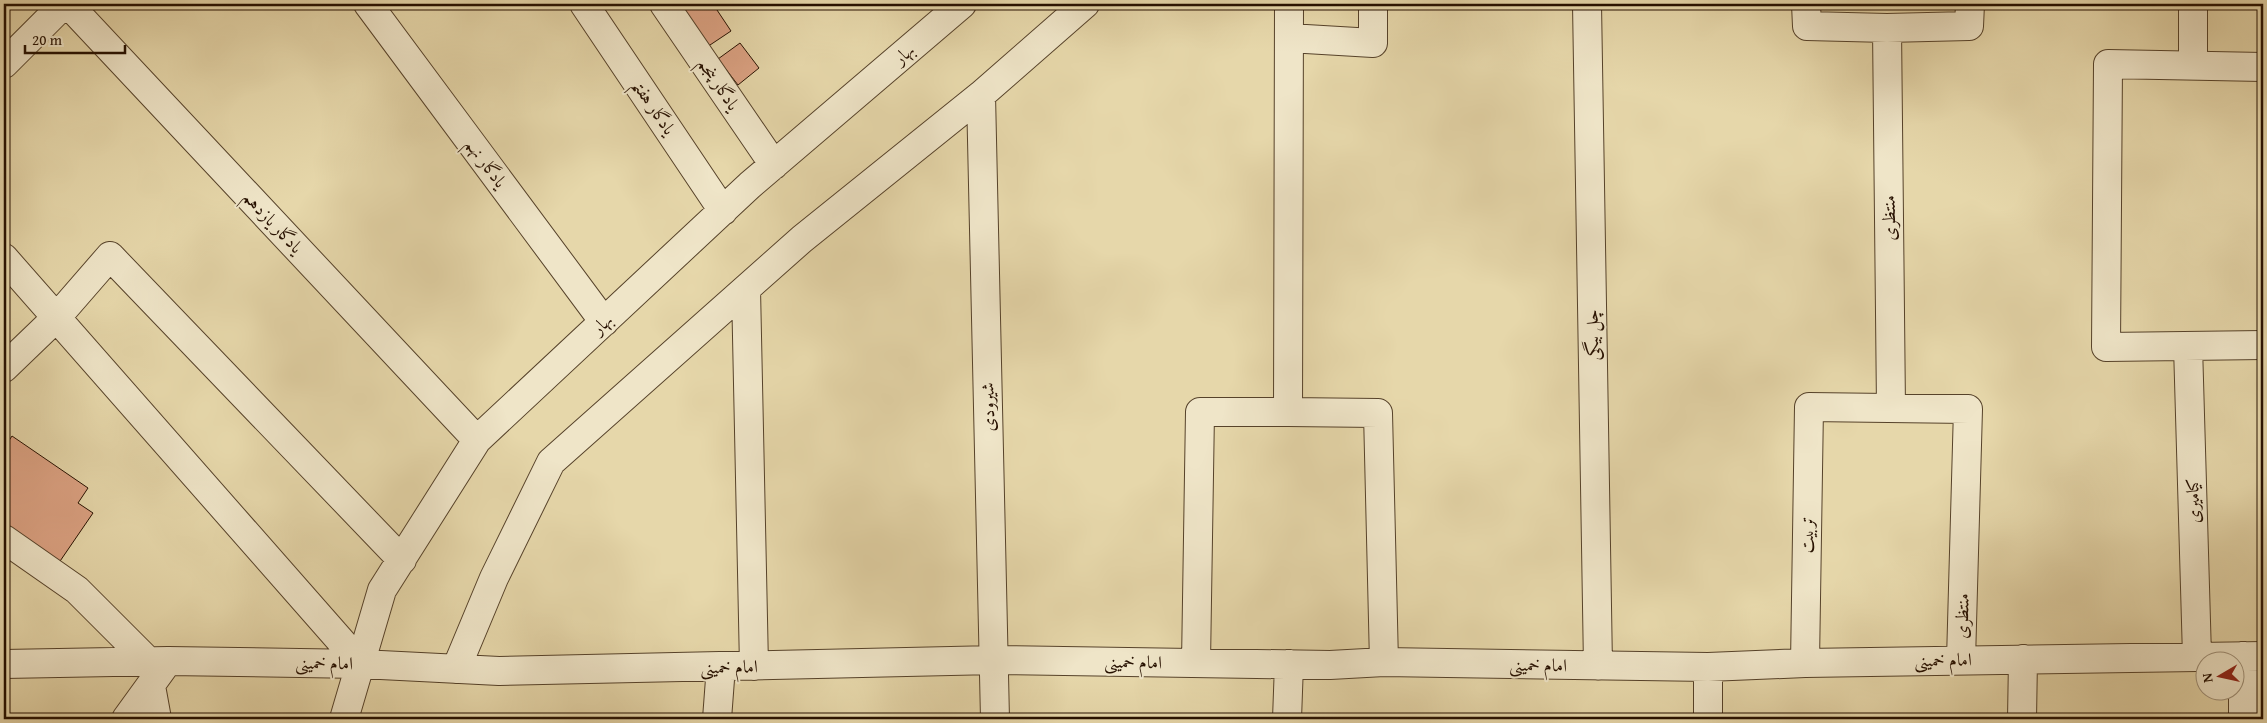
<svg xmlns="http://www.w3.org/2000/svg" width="2267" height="723" font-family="'Gentium Book Plus',Amiri,serif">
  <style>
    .building { fill: #dca283; stroke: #261000 }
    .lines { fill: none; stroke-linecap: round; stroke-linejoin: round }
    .minor-casing { stroke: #56422a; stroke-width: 30 }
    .minor { stroke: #efe5c8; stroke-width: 28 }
    .labels { text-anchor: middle; stroke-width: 4; stroke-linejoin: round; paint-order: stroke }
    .street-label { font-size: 18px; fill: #261000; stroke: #efe5c8 }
  </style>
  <rect width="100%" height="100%" fill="#e6d7aa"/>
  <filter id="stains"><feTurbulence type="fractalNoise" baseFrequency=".004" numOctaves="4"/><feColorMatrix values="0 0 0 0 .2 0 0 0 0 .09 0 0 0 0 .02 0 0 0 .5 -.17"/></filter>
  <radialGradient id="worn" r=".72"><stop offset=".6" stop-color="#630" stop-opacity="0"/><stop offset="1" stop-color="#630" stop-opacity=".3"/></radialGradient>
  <path class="building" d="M680 4H713L731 31 704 49Z
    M740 43 759 68 738 85 718 59Z
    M12 436 88 488 78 503 93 513 56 567 4 531V448Z"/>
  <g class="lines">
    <defs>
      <path id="minor" d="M68 4 477 440
        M368 4 604 322
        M584 4 723 211
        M664 4 774 165
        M1289 4 1288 412 1378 413 1384 662
        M1587 4 1598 666
        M1806 4 1807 26 1887 28 1969 26 1970 4
        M1887 28 1891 408
        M1289 38 1373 43V4
        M4 64 64 4
        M2193 65V4
        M2263 67 2108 64 2106 347 2263 345
        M981 95 995 719
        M4 258 361 664
        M746 289 754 666
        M2188 346 2197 656
        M4 368 57 317 110 256 402 560
        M4 539 77 590 148 661
        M2243 656V719
        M1196 663 1200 412H1288
        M1805 663 1809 407 1968 409 1961 660
        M4 664 168 661 361 664 499 671 995 660 1330 665 1384 662 1708 667 1805 663 2263 656
        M456 669 494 578 551 462 802 239 981 95 1085 4
        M151 686 157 719
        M126 719 168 661
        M344 719 382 590 477 440 750 185 962 4
        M717 719 721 666
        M1287 719 1289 664
        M1708 719V667
        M2022 719 2023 659"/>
    </defs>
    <use href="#minor" class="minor-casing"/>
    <use href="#minor" class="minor"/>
  </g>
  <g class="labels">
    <g class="street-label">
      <text transform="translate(904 54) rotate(-41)" y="6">بهار</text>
      <text transform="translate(719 84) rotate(56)" y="6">یادگار پنجم</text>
      <text transform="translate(654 107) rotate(56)" y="6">یادگار هفتم</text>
      <text transform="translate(486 163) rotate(53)" y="6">یادگار نهم</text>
      <text transform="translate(1889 218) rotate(-91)" y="6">منتظری</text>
      <text transform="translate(273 222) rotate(47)" y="6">یادگار یازدهم</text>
      <text transform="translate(602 324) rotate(-43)" y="6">بهار</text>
      <text transform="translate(1592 335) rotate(-91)" y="6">چل بیگی</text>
      <text transform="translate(988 407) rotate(-91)" y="6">شیرودی</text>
      <text transform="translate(2193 501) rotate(-92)" y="6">کیامیری</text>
      <text transform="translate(1807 535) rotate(-89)" y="6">تربیت</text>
      <text transform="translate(1962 616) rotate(-88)" y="6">منتظری</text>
      <text transform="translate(1943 660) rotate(-1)" y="6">امام خمینی</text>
      <text transform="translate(1133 662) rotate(1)" y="6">امام خمینی</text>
      <text transform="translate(324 663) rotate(1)" y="6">امام خمینی</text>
      <text transform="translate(1538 665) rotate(1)" y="6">امام خمینی</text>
      <text transform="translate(729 667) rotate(-1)" y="6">امام خمینی</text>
    </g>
  </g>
  <rect width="2267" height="723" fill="none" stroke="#e6d7aa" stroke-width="20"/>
  <rect x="5" y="5" width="2257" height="713" fill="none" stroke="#261000" stroke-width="2.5"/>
  <rect x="10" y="10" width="2247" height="703" fill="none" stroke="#261000"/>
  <g transform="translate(2220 676) rotate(261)"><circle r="24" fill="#efe5c8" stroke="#9f9078"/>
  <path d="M0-4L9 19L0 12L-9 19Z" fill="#8f2418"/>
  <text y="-8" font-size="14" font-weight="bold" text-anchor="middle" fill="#261000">N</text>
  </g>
  <path d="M25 45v8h100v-8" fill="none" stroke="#261000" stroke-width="2.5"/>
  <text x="32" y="45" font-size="15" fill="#261000" stroke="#efe5c8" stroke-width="4" paint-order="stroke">20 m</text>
  <rect width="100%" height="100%" filter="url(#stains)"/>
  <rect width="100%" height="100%" fill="url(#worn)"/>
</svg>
